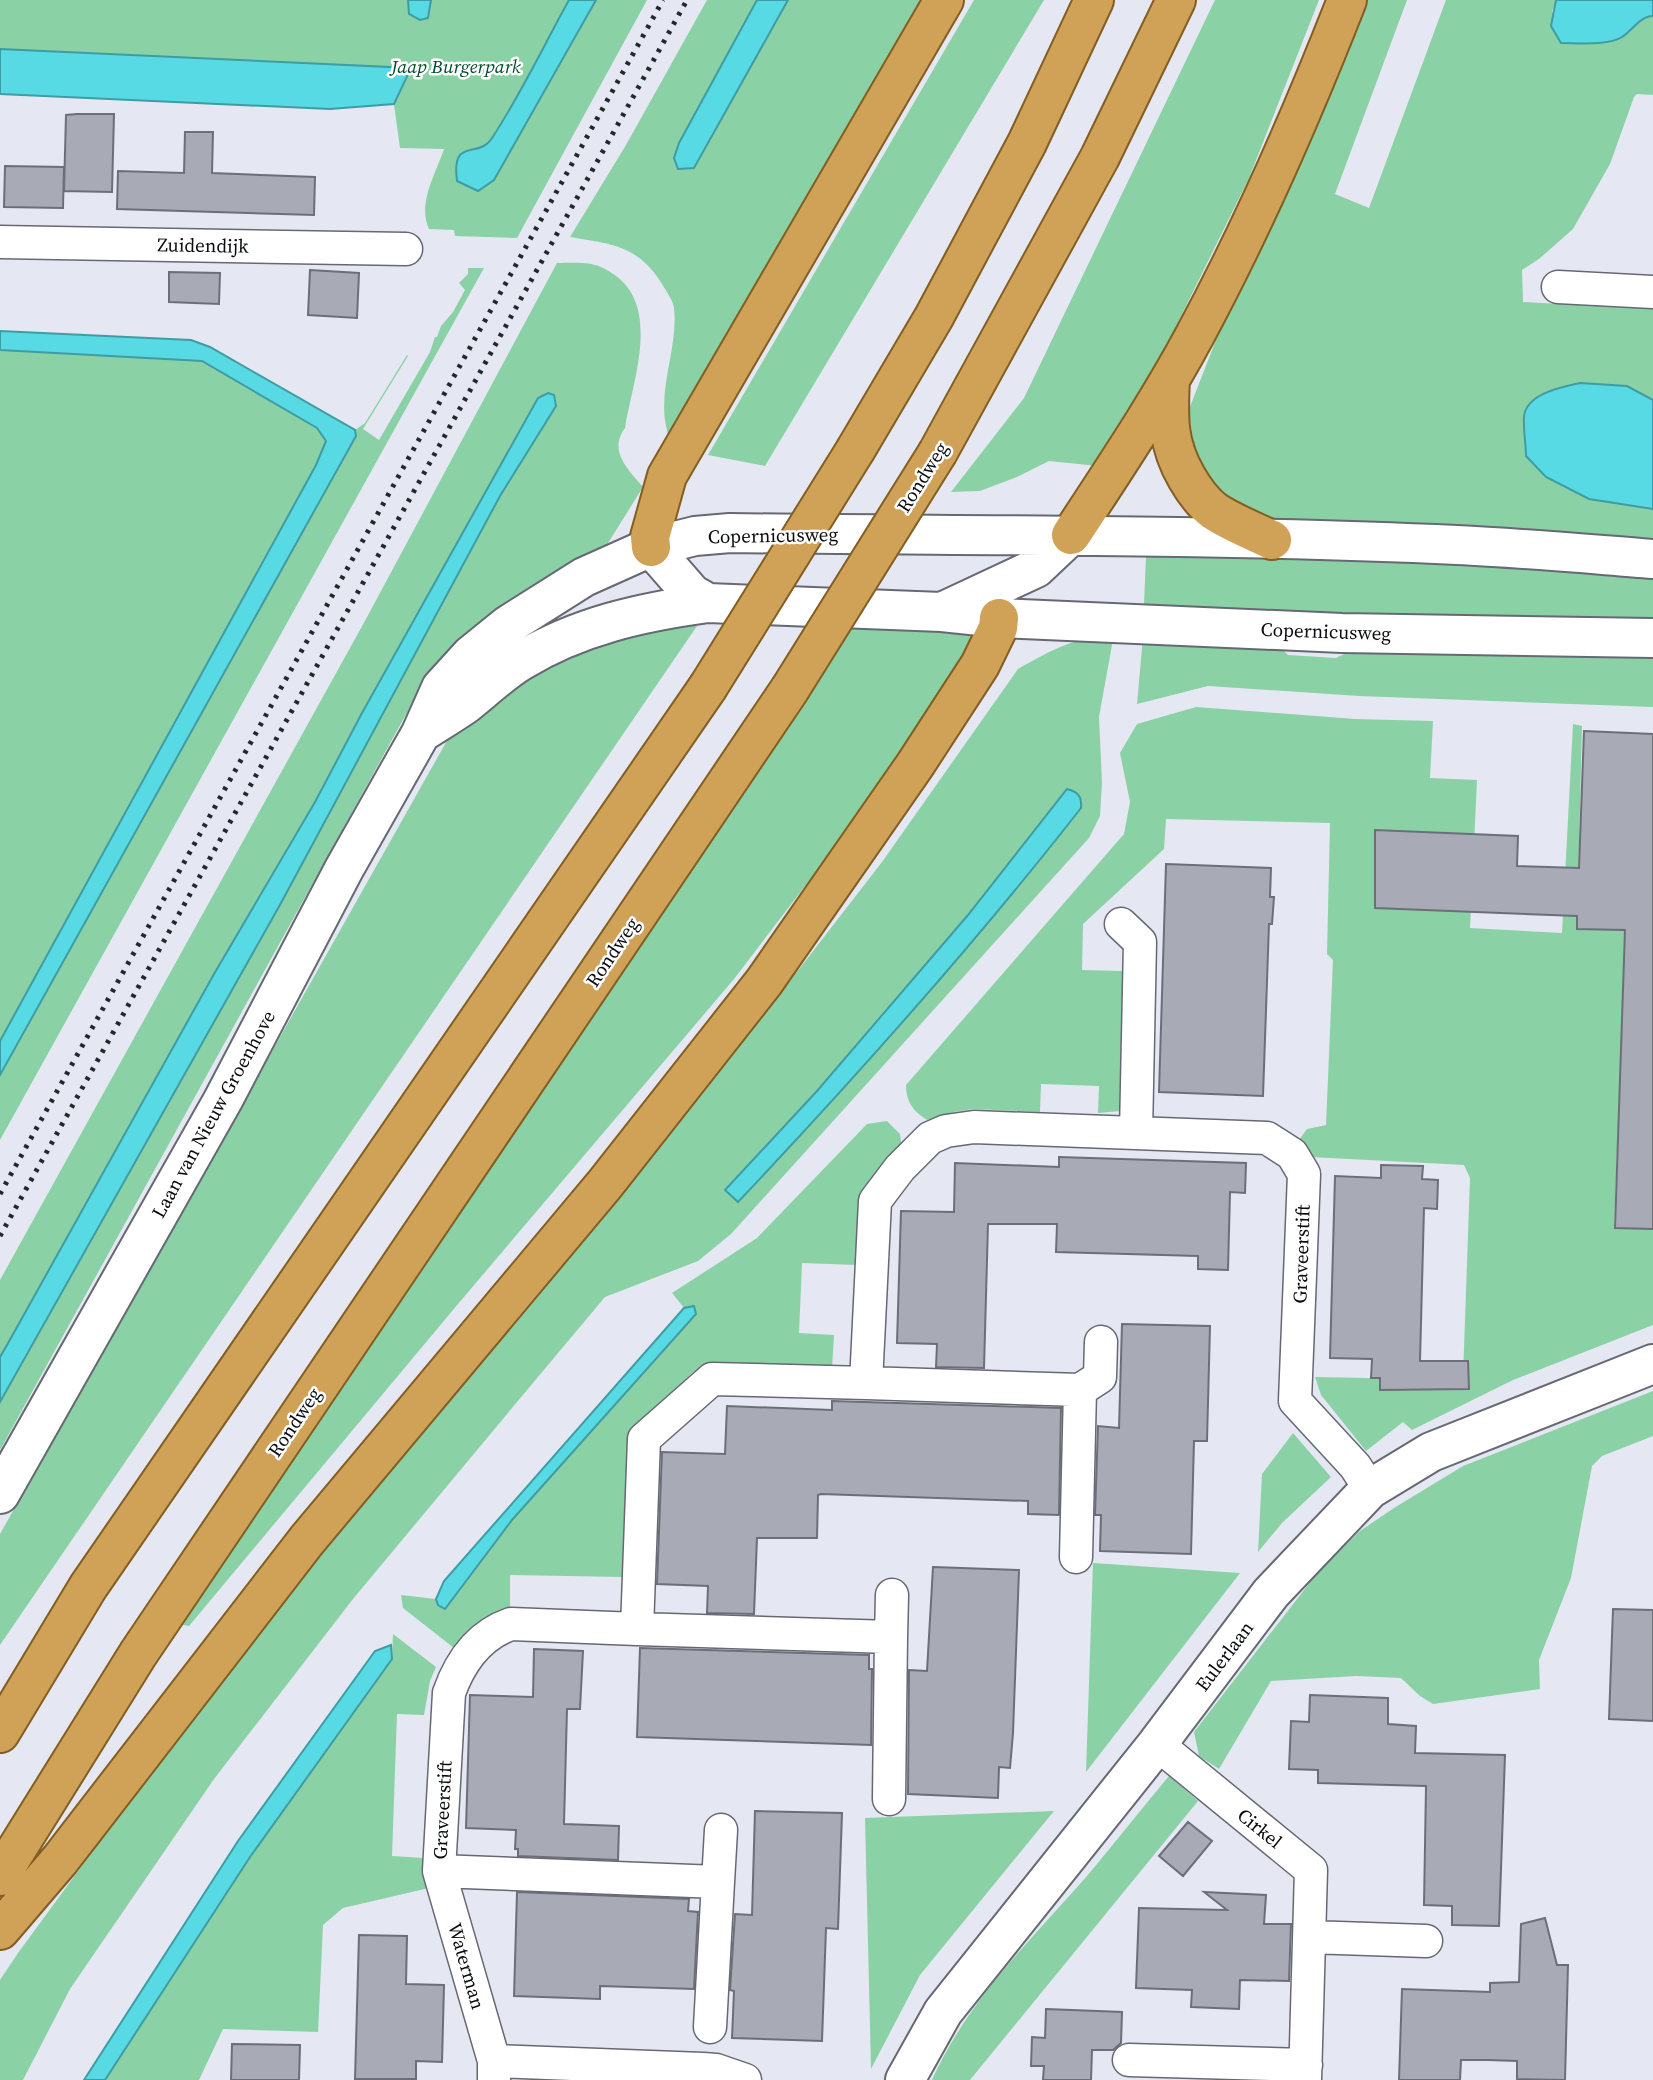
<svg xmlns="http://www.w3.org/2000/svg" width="1653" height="2080" font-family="'Source Serif 4',serif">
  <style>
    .green { fill: #8bd1a6; fill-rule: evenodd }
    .water { fill: #57dae3; stroke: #409ca3; stroke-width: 2 }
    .building { fill: #a8abb5; stroke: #6c6f78; stroke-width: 2 }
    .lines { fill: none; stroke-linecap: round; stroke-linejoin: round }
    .minor-casing { stroke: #666872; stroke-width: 35 }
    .tertiary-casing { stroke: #666872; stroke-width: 42 }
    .trunk-casing { stroke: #825e23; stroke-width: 42 }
    .minor { stroke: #fff; stroke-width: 32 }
    .tertiary { stroke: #fff; stroke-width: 38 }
    .trunk { stroke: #cfa258; stroke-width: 38 }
    .rail { stroke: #25272b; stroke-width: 5; stroke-dasharray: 3.5 7; stroke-linecap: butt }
    .trunk-bridge-casing { stroke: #825e23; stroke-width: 42; stroke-linecap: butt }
    .trunk-bridge { stroke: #cfa258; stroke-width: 38 }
    .labels { text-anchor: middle; stroke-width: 5; stroke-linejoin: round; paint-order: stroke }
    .park-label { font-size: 19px; font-style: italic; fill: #034b2a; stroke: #fff }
    .street-label { font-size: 19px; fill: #0a0b0e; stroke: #fff }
  </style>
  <rect width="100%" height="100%" fill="#e5e8f3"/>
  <path class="green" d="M0 0H569C544 45 521 94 492 138 478 160 451 136 457 181L478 191 494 180 596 0H647L517 238 455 236 454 230 429 229C417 204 436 173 444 149L400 148 391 83 0 61Z
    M707 0H757L679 143 695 168 788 0H924L671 442C652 398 679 352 674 308 673 300 666 291 662 284 638 245 611 244 570 237L626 145Z
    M974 0H1044L765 466 708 455Z
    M1215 0H1319L1249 178 1183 312 1153 381 1098 466 1049 461 1017 477 980 491 951 492 1024 398Z
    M1357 0H1407L1335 194 1369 208 1446 0H1556L1552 12 1620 39 1646 16H1653V95L1637 94 1634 97 1610 164 1573 229 1539 259 1522 270 1523 302 1653 309V400L1627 386 1589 499 1653 509V539L1522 529 1257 520 1212 483 1197 458 1188 412 1226 314Z
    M557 263C572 263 592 261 605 269 665 299 633 378 625 428 608 451 628 469 643 487L600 556 460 651 415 698 0 1450V1402L281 903 500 496 556 407 362 713 315 802 214 974 0 1357V1280L366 619Z
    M468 268H484L0 1140V1075L356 436 355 430 365 423 407 355 408 356 363 429 379 440 430 352 435 337H437L441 326 453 312 465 290 459 283 468 274Z
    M0 350 202 361 317 428 326 441 316 465 0 1041Z
    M1149 550 1653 572V627L1146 609 1144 604 1146 556Z
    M849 624 978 627 970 660 867 805 734 979 458 1304 189 1626 173 1623Z
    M654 625 697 626 0 1645V1534L453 730 528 671Z
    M1114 634 1099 717 1102 782 1100 816 1089 838 731 1234 698 1261 605 1297 522 1396 353 1599 214 1779 70 1989 23 2080H0V1980L18 1953 294 1577 474 1351 800 968 882 862 1018 669C1053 649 1074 638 1114 634ZM1066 789 1080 795 1081 808 738 1201 726 1189 817 1091 969 915Z
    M1143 637 1278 645 1288 655 1336 658 1358 647 1653 648V707L1359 696 1208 686 1137 704Z
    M1196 707 1355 719 1433 721 1430 778 1477 780 1470 928 1562 933 1573 724 1582 726 1577 928 1626 930 1614 1227 1653 1229V1325L1513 1380 1412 1430 1403 1422 1366 1451 1321 1395 1315 1377 1420 1379 1463 1377 1470 1178 1464 1165 1311 1157 1299 1140 1307 1129 1326 1125 1333 960 1327 954 1330 823 1166 819 1164 849 1083 924 1082 970 1122 971 1129 978 1121 1111 1098 1113 1099 1086 1041 1084 1040 1112 973 1109 954 1112 927 1120C913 1111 906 1102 906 1085L1124 834 1130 802 1120 753 1137 724Z
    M887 1121 900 1134 902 1148 857 1265 802 1263 799 1333 834 1335 832 1368 723 1365 693 1372 662 1402 630 1442 622 1577 510 1575V1608C488 1616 466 1627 454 1648L403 1608 401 1595 436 1599 438 1605 445 1609 512 1520 696 1314 694 1307 684 1308 672 1293 757 1238 867 1124Z
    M1653 1391V1436L1602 1456 1592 1466 1571 1578 1539 1660 1540 1689 1433 1704 1420 1696 1401 1678 1356 1676 1271 1681 1219 1769 1199 1756 1194 1732 1318 1572 1360 1531 1394 1508 1463 1466Z
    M1293 1433 1331 1477 1282 1523 1258 1552 1262 1474Z
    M1093 1563 1240 1573 1086 1772Z
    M393 1634 436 1667 430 1681 424 1715 397 1714 392 1856 424 1858 429 1888 343 1908 323 1925 318 2032 223 2029 199 2080H105L250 1857 392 1659Z
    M1169 1776 1198 1801 970 2080H932C968 2000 1030 1941 1087 1876 1115 1843 1141 1809 1169 1776Z
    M1054 1811 920 1975 871 2069 865 1818Z"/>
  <path class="water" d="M408 0H431L428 18 420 20 409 14Z
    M569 0H596L494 180 478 191 457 181C451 136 478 160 492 138 521 94 544 45 569 0Z
    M757 0H788L694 168 678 169 674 158 679 143Z
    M1556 0H1653V16C1640 16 1632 31 1622 37 1608 46 1578 43 1561 43L1551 26Z
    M0 49 411 68 394 104 330 109 0 94Z
    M0 331 191 340 210 347 355 430 356 436 0 1075V1041L316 465 326 441 317 428 202 361 0 350Z
    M1580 383 1627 386 1653 400V509L1589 499 1546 477 1526 456C1526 444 1523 429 1524 416 1527 393 1563 387 1580 383Z
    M548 393 554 395 556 406 500 496 281 903 0 1402V1357L7 1345 214 974 315 802 362 713 538 398Z
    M1067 789C1078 792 1082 796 1081 808 974 945 858 1075 738 1202L725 1190 817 1091 968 915Z
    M694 1306 696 1314 512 1520 445 1609 438 1605 436 1599 444 1581 684 1308Z
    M391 1645 392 1659 250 1857 105 2080H84L238 1841 375 1651Z"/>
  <path class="building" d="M77 114H114L112 192 64 191 66 115Z
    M185 132H213L212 173 315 177 314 215 117 209 118 171 184 173Z
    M5 166 64 167 63 208 4 207Z
    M310 270 359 273 357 318 308 315Z
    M169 272 220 273 219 304 169 302Z
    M1584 731 1653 734V1229L1615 1228 1625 930 1577 929V916L1375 908V830L1518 836 1517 866 1579 868Z
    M1166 864 1271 868 1270 897H1274L1272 924H1269L1263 1096 1159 1092Z
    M1059 1157 1246 1163 1245 1193 1230 1192 1228 1270 1198 1269V1256L1056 1252 1057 1224H988L984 1368 936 1367 937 1344 897 1343 901 1211 954 1212 955 1163 1059 1167Z
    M1381 1165 1423 1166 1422 1179 1438 1180 1437 1209 1424 1208 1420 1361H1468L1469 1389 1380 1390V1378H1371L1372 1359 1330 1358 1335 1176 1381 1178Z
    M1122 1324 1210 1326 1207 1441H1194L1191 1554 1100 1551 1101 1515H1095L1098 1426 1119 1428Z
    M832 1401 1061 1408 1059 1515 1028 1514V1501L821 1494 818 1495 817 1538H757L754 1614 707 1613 708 1586 657 1584 662 1452 725 1454 727 1406 832 1410Z
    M933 1567 1019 1570 1013 1733 1010 1768 999 1767 998 1798 908 1794 909 1670 927 1671Z
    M1613 1609 1653 1610V1721L1609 1719Z
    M640 1648 869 1655V1669H872L871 1745 637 1737Z
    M534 1649 583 1651 580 1709H567L564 1824 619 1826 618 1860 518 1856V1849H515L516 1830 466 1828 470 1695 533 1697Z
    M1310 1695 1388 1698V1724L1416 1726 1415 1753 1505 1755 1499 1926 1452 1925V1906L1424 1905 1426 1786 1318 1783V1770L1289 1769 1291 1721 1309 1722Z
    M755 1811 842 1813 838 1929 826 1928 822 2041 732 2038 734 1991 730 1990 735 1914 752 1915Z
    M1188 1822 1212 1841 1183 1876 1159 1856Z
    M517 1892 689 1899 688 1911 698 1912 694 1989 600 1986V1999L514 1996Z
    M1204 1892 1266 1895 1264 1924H1291L1289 1981 1240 1980 1239 2009 1191 2007 1192 1990 1136 1988 1139 1908 1227 1910Z
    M1545 1918 1557 1965H1568L1565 2080 1517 2079V2061L1488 2060H1461L1460 2080H1399L1402 1989 1490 1992V1983L1519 1982 1521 1924Z
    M359 1935 407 1936 406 1984 444 1985 442 2062 416 2061V2079H355Z
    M1046 2009 1122 2012 1121 2043 1113 2050H1092L1091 2080H1043L1044 2066H1031L1032 2037 1045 2038Z
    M232 2044 300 2045 299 2080H231Z"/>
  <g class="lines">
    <defs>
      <path id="minor" d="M0 242 406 249
        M1558 287 1653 292
        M1121 924 1140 942 1136 1133
        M866 1383 1080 1390 1076 1557
        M1080 1390 1100 1377 1101 1342
        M637 1629 891 1637 889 1799
        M891 1637 892 1595
        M1157 1744 1311 1870 1305 2080
        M439 1871 494 2061
        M718 1882 721 1830
        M1310 1937 1426 1941
        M710 2027 718 1882 439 1871 449 1693C460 1662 479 1635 511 1624L637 1629 644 1439 712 1379 866 1383 875 1201 900 1168 930 1138 946 1131 974 1127 1267 1138 1292 1154 1304 1174 1295 1401 1355 1466 1370 1489
        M1129 2060 1306 2065
        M494 2080V2061L703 2069 716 2070 745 2080"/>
      <path id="tertiary" d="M651 547 692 594 708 603 942 612 999 618 1342 633 1653 638
        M942 612 1036 568 1071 535
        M421 733C436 723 452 714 466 704 484 690 501 673 521 661 578 626 642 612 708 603
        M0 1494 223 1100 344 869 421 733 441 688 471 655 508 625 584 577 651 547 695 536 730 533C972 536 1215 534 1457 545 1522 548 1588 554 1653 559
        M905 2080 943 2012 1157 1744 1271 1593 1370 1489 1431 1452 1653 1364"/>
      <path id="trunk" d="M1170 379C1168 417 1167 444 1187 478 1194 490 1202 502 1214 511 1232 523 1253 531 1272 540
        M856 449 934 317 1027 143 1094 0
        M938 452 1100 157 1176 0
        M1071 535C1114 469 1158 404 1195 335 1253 227 1302 115 1347 0
        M651 547 650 537 667 476 944 0
        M0 1733 88 1587 708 687
        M0 1876 138 1654 790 689
        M0 1930 60 1860 307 1540 605 1184 764 982 915 765 980 665 998 628 999 618"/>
    </defs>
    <use href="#minor" class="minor-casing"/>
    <use href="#tertiary" class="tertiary-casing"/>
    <use href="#trunk" class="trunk-casing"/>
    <use href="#minor" class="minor"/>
    <use href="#tertiary" class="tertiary"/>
    <use href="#trunk" class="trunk"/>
    <path class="rail" d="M0 1194 663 0
      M0 1236 687 0"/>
    <defs>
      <path id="trunk-bridge" d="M708 687 856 449
        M790 689 938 452"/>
    </defs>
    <use href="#trunk-bridge" class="trunk-bridge-casing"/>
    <use href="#trunk-bridge" class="trunk-bridge"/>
  </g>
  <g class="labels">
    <g class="park-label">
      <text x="456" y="73">Jaap Burgerpark</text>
    </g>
    <g class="street-label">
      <text transform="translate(203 245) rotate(1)" y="7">Zuidendijk</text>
      <text transform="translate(922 477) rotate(-58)" y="7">Rondweg</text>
      <text transform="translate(773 535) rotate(-1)" y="7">Copernicusweg</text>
      <text transform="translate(1326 631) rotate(2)" y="7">Copernicusweg</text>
      <text transform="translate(612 952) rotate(-56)" y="7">Rondweg</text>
      <text transform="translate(213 1114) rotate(-61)" y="7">Laan van Nieuw Groenhove</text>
      <text transform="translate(1301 1254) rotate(-88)" y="7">Graveerstift</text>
      <text transform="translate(294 1422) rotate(-56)" y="7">Rondweg</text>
      <text transform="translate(1224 1656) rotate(-53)" y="7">Eulerlaan</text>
      <text transform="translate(442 1810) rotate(-87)" y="7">Graveerstift</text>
      <text transform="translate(1260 1828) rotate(39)" y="7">Cirkel</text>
      <text transform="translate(467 1966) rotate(74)" y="7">Waterman</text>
    </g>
  </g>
</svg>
